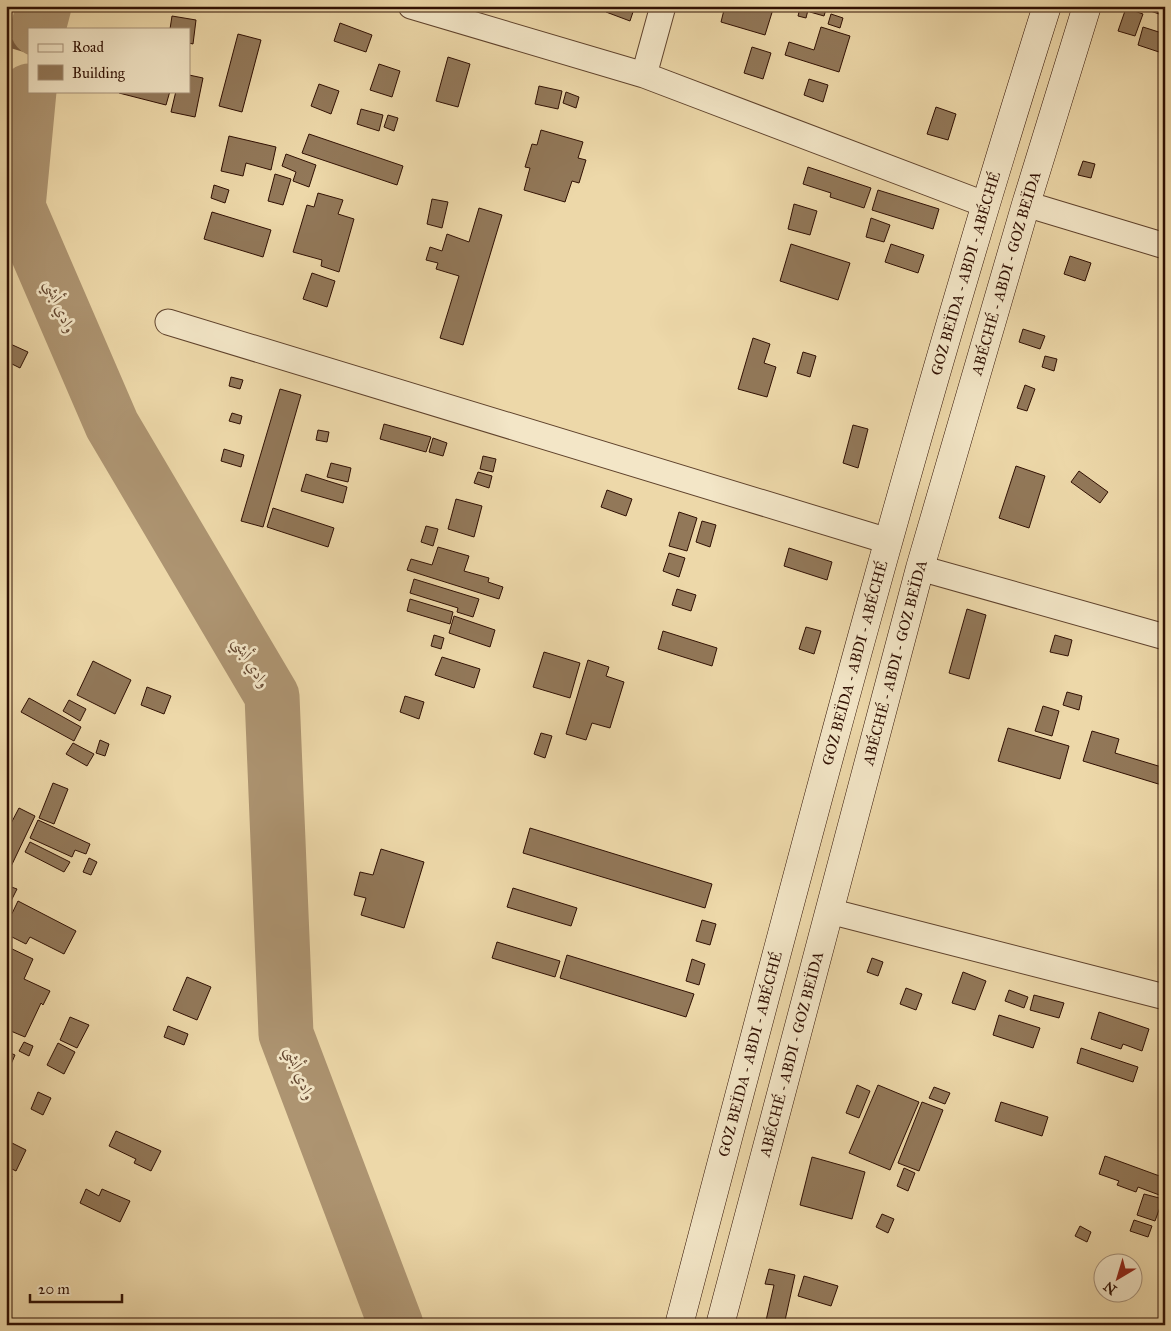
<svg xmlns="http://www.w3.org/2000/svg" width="1171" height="1331" font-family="'IM FELL Great Primer',Amiri,serif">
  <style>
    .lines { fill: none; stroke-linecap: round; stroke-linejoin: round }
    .stream { stroke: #7b5f45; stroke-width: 9 }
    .river { stroke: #ad9471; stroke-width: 55 }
    .building { fill: #927859; stroke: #301003 }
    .minor-casing { stroke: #5f422c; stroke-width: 27 }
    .secondary-casing { stroke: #301003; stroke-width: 29 }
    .minor { stroke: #f3e6c7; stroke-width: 25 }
    .secondary { stroke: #f3e6c7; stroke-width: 28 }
    .labels { text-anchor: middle; stroke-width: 5; stroke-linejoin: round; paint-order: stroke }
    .street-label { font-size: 15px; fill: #301003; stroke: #f3e6c7 }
    .water-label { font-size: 16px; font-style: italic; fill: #62452f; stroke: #f3e6c7 }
  </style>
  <rect width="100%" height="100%" fill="#edd8a9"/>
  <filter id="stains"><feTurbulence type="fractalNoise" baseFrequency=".004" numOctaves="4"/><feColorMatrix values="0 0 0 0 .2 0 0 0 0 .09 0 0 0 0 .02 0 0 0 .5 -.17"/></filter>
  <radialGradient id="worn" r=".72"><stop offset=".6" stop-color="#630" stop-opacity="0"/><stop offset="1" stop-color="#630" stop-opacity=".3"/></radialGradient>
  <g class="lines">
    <path class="stream" d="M6 42 29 49"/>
    <path class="river" d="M38 29 44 6
      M29 91 18 207 112 425 272 696 286 1034 396 1325"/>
  </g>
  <path class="building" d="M215 6H230L229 10Z
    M608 6H635L630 21 606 12Z
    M725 6H774L765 35 721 22Z
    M812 6H827L824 16 810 12Z
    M1145 6H1162L1159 14 1145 9Z
    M800 8 808 10 806 18 798 16Z
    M1126 8 1143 14 1135 36 1118 31Z
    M831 14 843 18 840 28 828 24Z
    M172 16 196 20 193 44 189 43V29H170Z
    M340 23 372 35 366 52 334 41Z
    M821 27 850 36 839 72 785 55 789 42 814 50Z
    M1143 27 1165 34V54L1138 45Z
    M238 34 261 40 242 112 219 106Z
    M752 47 771 53 763 79 744 73Z
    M448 57 470 64 458 107 436 101Z
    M379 64 400 71 392 97 370 90Z
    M189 75 203 78 195 117 171 112 176 91H189Z
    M809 79 828 85 823 102 804 95Z
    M319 84 339 91 331 114 311 106Z
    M539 86 562 91 558 109 535 104Z
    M120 91H170L166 105 119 93Z
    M566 92 579 97 576 108 563 103Z
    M936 107 956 114 948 140 927 134Z
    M361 109 383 115 379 131 357 124Z
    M388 115 398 118 394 131 384 127Z
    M541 130 583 142 578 158 586 160 579 183 572 181 565 202 524 190 530 168 525 167 532 144 537 145Z
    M309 134 403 166 397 185 302 153Z
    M229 136 276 147 271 170 246 163 243 176 221 171Z
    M286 154 316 165 309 187 293 181 296 172 282 166Z
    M1083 161 1095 164 1091 178 1078 175Z
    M808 167 871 188 864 208 830 197 831 193 803 184Z
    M275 174 291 179 283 205 268 201Z
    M214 185 229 190 225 203 211 198Z
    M878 190 939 209 933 229 872 210Z
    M318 193 343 200 338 214 354 219 339 272 321 266 322 260 293 252 307 205 314 207Z
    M432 199 448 202 442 228 427 224Z
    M794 204 817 211 810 235 788 229Z
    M479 208 502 215 463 345 440 338 459 276 436 269 438 263 426 260 430 247 442 251 447 234 469 242Z
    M212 212 271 230 263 257 204 239Z
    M871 218 890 225 884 242 866 237Z
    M791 244 850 263 838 300 780 281Z
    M891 244 924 255 918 273 885 262Z
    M1070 256 1091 263 1085 281 1064 274Z
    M312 273 335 281 327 307 303 299Z
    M1023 329 1045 336 1040 349 1019 342Z
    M753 338 770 344 764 363 776 367 767 397 738 389Z
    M6 342 28 352 20 368 6 361Z
    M803 352 816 356 810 377 797 373Z
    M1045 356 1057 359 1054 371 1042 367Z
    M231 377 243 380 240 389 229 386Z
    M1025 385 1035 389 1027 411 1017 408Z
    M280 389 301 395 263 527 241 521Z
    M232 413 242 416 240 424 229 421Z
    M384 424 431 437 426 452 380 439Z
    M853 425 868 429 858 468 843 463Z
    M318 430 329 432 327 442 316 440Z
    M433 438 447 443 443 456 429 452Z
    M224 449 244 455 241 467 221 461Z
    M483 456 496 459 493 472 480 469Z
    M331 463 351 468 348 482 327 477Z
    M1016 466 1045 476 1029 528 999 518Z
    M1079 471 1108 492 1100 503 1071 482Z
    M478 472 492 476 489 488 474 483Z
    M306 474 347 487 343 503 301 491Z
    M607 490 632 499 626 516 601 507Z
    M456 499 482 506 474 537 448 529Z
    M273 508 334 528 328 547 267 527Z
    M679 512 697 518 687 551 669 546Z
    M702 521 716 525 710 547 696 542Z
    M426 526 438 529 433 546 421 542Z
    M438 547 469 556 464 571 489 578 488 582 503 587 499 599 407 570 411 559 432 565Z
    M789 548 832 562 827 580 784 566Z
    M669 553 685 558 679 577 663 571Z
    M414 579 479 599 473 617 457 612 458 608 410 593Z
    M677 589 696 595 691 611 672 605Z
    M410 599 453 612 450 624 407 611Z
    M967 609 986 615 969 679 949 673Z
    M454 616 495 630 490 647 449 633Z
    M806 627 821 631 814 654 799 649Z
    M663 631 717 648 712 666 658 649Z
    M434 635 444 638 441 649 431 646Z
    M1055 635 1072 640 1068 656 1050 652Z
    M544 652 580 663 570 698 533 687Z
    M442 657 480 669 474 688 435 675Z
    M588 660 609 667 606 676 624 682 610 728 592 723 586 740 566 734Z
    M93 661 131 680 115 714 77 695Z
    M147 687 171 696 164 714 141 705Z
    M1067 692 1082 696 1079 710 1063 705Z
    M405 696 424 702 419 719 400 712Z
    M29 698 81 727 74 741 21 712Z
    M69 700 86 709 80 721 63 711Z
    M1043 706 1059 711 1052 736 1035 731Z
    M1008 728 1069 746 1060 779 998 761Z
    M1092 731 1119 739 1115 753 1165 768V786L1083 761Z
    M541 733 552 736 545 758 534 754Z
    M100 740 109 744 105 756 96 753Z
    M73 743 94 754 87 766 66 754Z
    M53 783 68 789 54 824 39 818Z
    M19 808 35 816 6 877V833Z
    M38 820 90 844 86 854 75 850 72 857 30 838Z
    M530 828 712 884 705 908 523 853Z
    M30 842 70 862 64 872 25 852Z
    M381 849 424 862 404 928 361 915 366 898 354 895 360 872 373 875Z
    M89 858 97 862 91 875 83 872Z
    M6 885 17 889 6 911Z
    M513 888 577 908 571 926 507 907Z
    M18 901 76 931 64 954 30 937 26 944 6 934V926Z
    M702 920 716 924 710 945 696 941Z
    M497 942 560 961 555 977 492 958Z
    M6 946 33 959 24 979 50 991 43 1005 41 1003 25 1037 6 1029Z
    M567 955 694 994 686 1017 560 978Z
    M872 958 883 962 878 976 867 972Z
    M692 959 705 964 699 985 686 981Z
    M963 972 986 981 975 1010 952 1003Z
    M187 977 211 987 197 1020 173 1010Z
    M906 988 922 994 916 1010 900 1004Z
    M1009 990 1028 997 1024 1008 1005 1001Z
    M1034 995 1064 1003 1059 1018 1030 1010Z
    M1099 1012 1149 1029 1142 1051 1123 1044 1121 1049 1091 1039Z
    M999 1015 1040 1028 1033 1048 993 1035Z
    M70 1017 89 1025 77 1048 60 1040Z
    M168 1026 188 1034 184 1045 164 1037Z
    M24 1042 33 1046 29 1056 19 1051Z
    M58 1043 75 1052 64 1074 47 1065Z
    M1081 1048 1138 1067 1133 1082 1077 1063Z
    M6 1051 15 1055 8 1071 6 1070Z
    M857 1085 870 1091 859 1118 846 1113Z
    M878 1085 919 1102 890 1170 849 1153Z
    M934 1087 950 1093 945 1104 929 1098Z
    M38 1092 51 1098 43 1115 31 1109Z
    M922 1102 943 1110 919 1171 898 1163Z
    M1001 1102 1048 1117 1042 1136 995 1121Z
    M116 1131 161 1151 151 1171 134 1163 136 1159 109 1146Z
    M6 1140 26 1150 16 1171 6 1166Z
    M1105 1156 1165 1178 1162 1196 1138 1187 1136 1192 1117 1185 1119 1181 1099 1174Z
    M812 1157 865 1172 852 1219 800 1205Z
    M904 1168 915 1173 908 1191 897 1186Z
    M6 1172 12 1176 6 1187Z
    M86 1189 99 1196 102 1189 130 1201 120 1222 80 1203Z
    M1144 1194 1163 1199 1155 1221 1137 1215Z
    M882 1214 894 1219 888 1233 876 1227Z
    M1134 1220 1152 1226 1148 1237 1130 1231Z
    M1080 1226 1091 1232 1087 1242 1075 1236Z
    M769 1269 795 1275 784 1325H765L774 1285 765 1284Z
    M804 1276 838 1286 831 1306 798 1296Z"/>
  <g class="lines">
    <defs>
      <path id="minor" d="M411 6 644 75 984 204
        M644 75 663 6
        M1026 204 1165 246
        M168 322 888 541
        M920 568 1165 637
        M829 911 1165 997"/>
      <g id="secondary">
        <path id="s1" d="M679 1325C795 883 909 441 1047 6"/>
        <path id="s2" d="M720 1325 920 568 1026 204 1087 6"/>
      </g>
    </defs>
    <use href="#minor" class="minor-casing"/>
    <use href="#secondary" class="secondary-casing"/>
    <use href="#minor" class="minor"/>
    <use href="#secondary" class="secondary"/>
  </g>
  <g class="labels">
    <g class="street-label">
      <text dy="5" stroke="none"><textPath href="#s1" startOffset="1090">GOZ BEÏDA - ABDI - ABÉCHÉ</textPath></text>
      <text dy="5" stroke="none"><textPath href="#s2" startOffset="1090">ABÉCHÉ - ABDI - GOZ BEÏDA</textPath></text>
      <text dy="5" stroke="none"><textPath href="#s1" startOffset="685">GOZ BEÏDA - ABDI - ABÉCHÉ</textPath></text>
      <text dy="5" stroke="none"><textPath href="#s2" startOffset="685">ABÉCHÉ - ABDI - GOZ BEÏDA</textPath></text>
      <text dy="5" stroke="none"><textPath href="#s1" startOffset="280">GOZ BEÏDA - ABDI - ABÉCHÉ</textPath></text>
      <text dy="5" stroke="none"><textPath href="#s2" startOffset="280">ABÉCHÉ - ABDI - GOZ BEÏDA</textPath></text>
    </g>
    <g class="water-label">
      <text transform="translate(61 306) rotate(67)" y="6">وادي أبشي</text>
      <text transform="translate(252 662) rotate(59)" y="6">وادي أبشي</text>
      <text transform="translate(301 1073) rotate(69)" y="6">وادي أبشي</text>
    </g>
  </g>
  <rect width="1171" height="1331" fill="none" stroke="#edd8a9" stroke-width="25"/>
  <rect x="8" y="8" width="1156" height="1316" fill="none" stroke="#301003" stroke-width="2.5"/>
  <rect x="12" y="12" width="1146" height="1306" fill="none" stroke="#301003"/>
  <rect x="28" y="28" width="162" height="65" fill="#f3e6c7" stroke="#a59079"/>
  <rect x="38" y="44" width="25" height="8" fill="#f3e6c7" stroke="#a59079"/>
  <text x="72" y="52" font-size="15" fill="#301003">Road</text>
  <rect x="38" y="65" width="25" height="15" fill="#927859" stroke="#a59079"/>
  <text x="72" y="78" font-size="15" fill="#301003">Building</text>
  <g transform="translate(1118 1278) rotate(218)"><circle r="24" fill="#f3e6c7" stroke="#a59079"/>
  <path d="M0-4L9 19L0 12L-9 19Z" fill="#8f2418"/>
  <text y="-8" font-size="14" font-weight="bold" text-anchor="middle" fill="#301003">N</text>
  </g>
  <path d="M30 1294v8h92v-8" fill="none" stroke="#301003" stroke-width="2.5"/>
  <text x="38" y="1294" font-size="15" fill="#301003" stroke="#f3e6c7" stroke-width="4" paint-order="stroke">20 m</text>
  <rect width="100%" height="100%" filter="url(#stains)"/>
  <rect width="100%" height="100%" fill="url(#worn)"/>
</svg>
